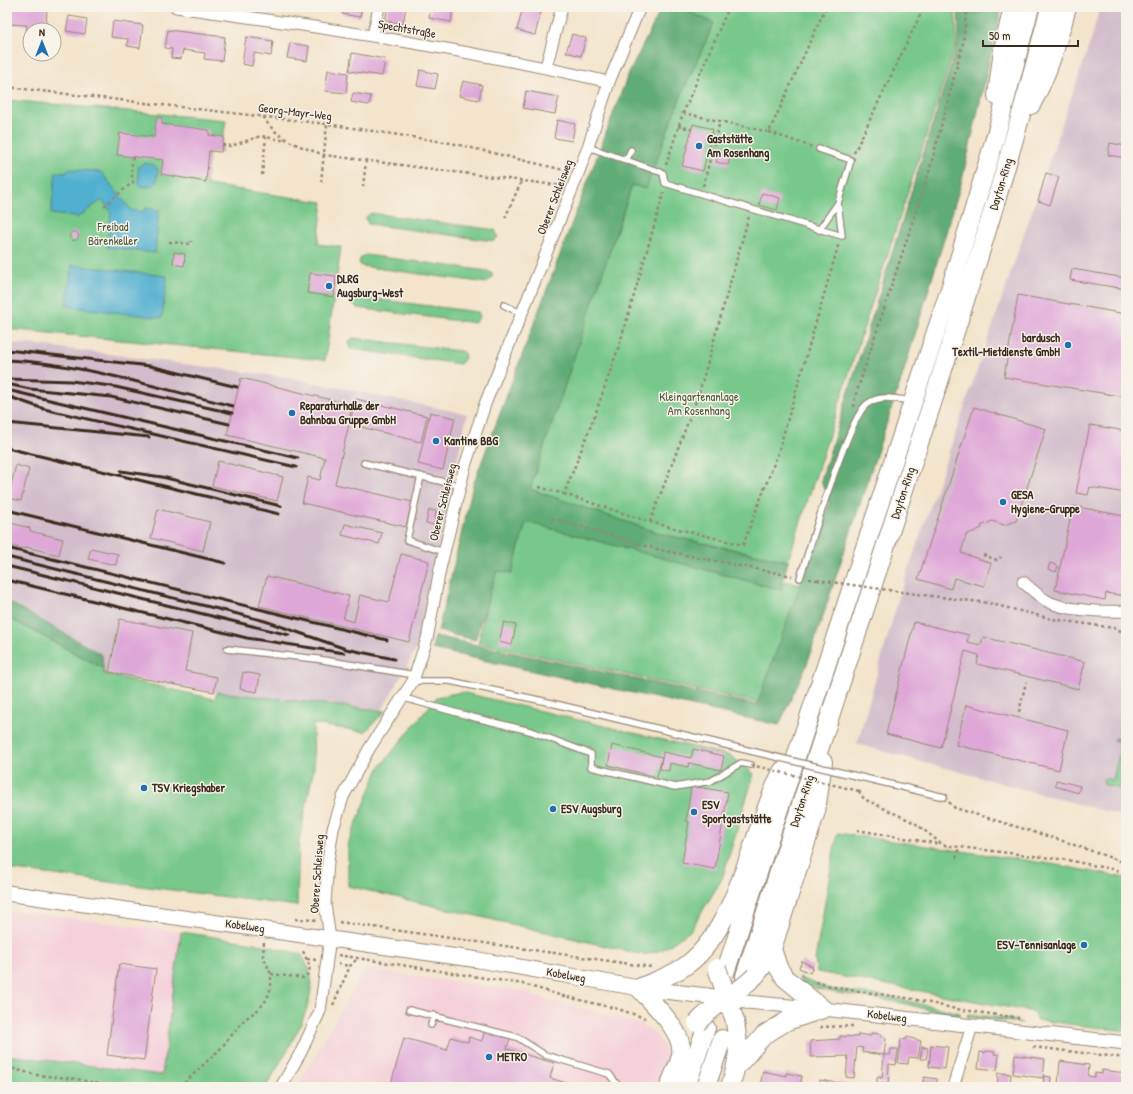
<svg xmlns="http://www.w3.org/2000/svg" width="1133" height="1094" font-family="'Patrick Hand',sans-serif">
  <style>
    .built { fill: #f5cfda }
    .industrial { fill: #d1bdcb }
    .green { fill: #77c88a; stroke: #597954 }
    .forest { fill: #61ac76; stroke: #4e6b4a }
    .water { fill: #51b0d0; stroke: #466d77 }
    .building { fill: #dea7d8 }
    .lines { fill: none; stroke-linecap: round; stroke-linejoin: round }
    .service-casing { stroke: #978774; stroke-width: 8 }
    .minor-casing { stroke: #978774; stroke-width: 13 }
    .tertiary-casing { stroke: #978774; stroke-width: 15 }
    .secondary-casing { stroke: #978774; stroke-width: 17 }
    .trunk-casing { stroke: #978774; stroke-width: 20 }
    .path { stroke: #978774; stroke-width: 2.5; stroke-dasharray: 3 3; stroke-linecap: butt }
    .service { stroke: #fff; stroke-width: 5.5 }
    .minor { stroke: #fff; stroke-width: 11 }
    .tertiary { stroke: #fff; stroke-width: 13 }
    .secondary { stroke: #fff; stroke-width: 15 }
    .trunk { stroke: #fff; stroke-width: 18 }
    .rail { stroke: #3b2a1e; stroke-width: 3 }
    .service-bridge-casing { stroke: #978774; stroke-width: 8; stroke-linecap: butt }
    .tertiary-bridge-casing { stroke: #978774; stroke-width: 15; stroke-linecap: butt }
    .secondary-bridge-casing { stroke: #978774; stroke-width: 17; stroke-linecap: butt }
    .trunk-bridge-casing { stroke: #978774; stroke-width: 20; stroke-linecap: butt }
    .path-bridge { stroke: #978774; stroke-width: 2.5; stroke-dasharray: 3 3; stroke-linecap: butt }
    .service-bridge { stroke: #fff; stroke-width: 5.5 }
    .tertiary-bridge { stroke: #fff; stroke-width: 13 }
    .secondary-bridge { stroke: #fff; stroke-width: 15 }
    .trunk-bridge { stroke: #fff; stroke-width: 18 }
    .poi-dot { fill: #1f6fb2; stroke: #f7f3e8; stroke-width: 1.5 }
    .labels { text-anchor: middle; stroke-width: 3; stroke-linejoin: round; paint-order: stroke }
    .street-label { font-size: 12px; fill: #3b2a1e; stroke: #f7f3e8 }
    .poi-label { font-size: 12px; font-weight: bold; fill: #3b2a1e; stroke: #f7f3e8; text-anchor: start }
    .park-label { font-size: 12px; fill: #4d593e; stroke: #f7f3e8 }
  </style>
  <rect width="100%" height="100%" fill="#f7f3e8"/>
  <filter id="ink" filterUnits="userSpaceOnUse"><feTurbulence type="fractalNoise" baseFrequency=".025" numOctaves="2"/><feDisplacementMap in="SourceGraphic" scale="8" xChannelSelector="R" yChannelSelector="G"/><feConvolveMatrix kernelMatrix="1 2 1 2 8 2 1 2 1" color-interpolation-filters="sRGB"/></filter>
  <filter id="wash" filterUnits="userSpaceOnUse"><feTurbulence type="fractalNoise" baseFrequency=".012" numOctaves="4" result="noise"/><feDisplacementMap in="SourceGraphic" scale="16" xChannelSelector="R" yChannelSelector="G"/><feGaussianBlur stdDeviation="0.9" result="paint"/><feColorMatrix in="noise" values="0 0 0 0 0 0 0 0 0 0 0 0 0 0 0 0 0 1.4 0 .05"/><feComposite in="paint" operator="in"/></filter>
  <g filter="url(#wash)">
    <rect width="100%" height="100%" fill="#f3e4cb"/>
    <path class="built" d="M7 910 181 932 162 1075 7 1055Z
      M370 970 529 992 536 997 640 1024 653 1032 658 1037 667 1053V1061L659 1087H297L359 979 365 972Z
      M15 1081 59 1087H7V1084Z"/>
    <path class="industrial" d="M1100 7H1126V817L857 744 899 597 1091 40Z
      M7 343 31 344 291 378 467 414 419 645 376 720 104 674 102 655 7 601Z"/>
    <path class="green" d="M691 7H955L957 41 788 561 665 535 529 490 632 185 646 188 680 98 714 23 688 12Z
      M7 100 226 120 221 152 209 151 206 182 208 185 323 202 318 244 341 247 325 360 7 329Z
      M371 213 495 230 498 237 494 241 368 224 365 218Z
      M366 255 488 271 492 274V278L487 283 361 266 359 262 361 257Z
      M358 297 478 312 480 317 475 323 357 308 353 303Z
      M353 338 460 351 464 353 465 358 460 364 351 349 349 342Z
      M507 513 805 586 763 704 478 643Z
      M7 617 103 668 104 674 214 699 218 692 385 711 365 732 313 724 314 767 299 841 297 906 7 869Z
      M461 692 731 756 754 774 722 879 690 931 664 949 644 955 348 886V844L379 768 437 697Z
      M1114 738 1126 740V791L1103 784 1104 778 1113 780 1122 742 1113 740Z
      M837 833 1051 864 1126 878V1031L1036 1020 1034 1012 817 972 815 960Z
      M181 932 254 943 301 954C305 961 310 969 311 977 315 1011 282 1058 266 1087H59L15 1081 7 1084V1055L162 1075Z
      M799 978 830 989 895 998 960 1013V1016C936 1013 914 1005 890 1001 860 996 831 994 802 984Z
      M968 1014 1010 1019 1022 1023 967 1017Z"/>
    <path class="forest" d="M662 7H691L689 12 714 23 680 98 646 189 632 185 530 489 665 535 788 561 781 590 526 522 512 573 497 571 475 640 438 631 473 485 627 77Z
      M958 7H1002L962 180 903 374 807 664 779 725 432 649 435 636 757 705 829 504 821 480 959 40Z
      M7 601 102 655 103 668 7 617Z"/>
    <path class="water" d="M145 163 154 165 158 170 156 183 150 187 139 186 138 167Z
      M68 169 101 172 131 210 144 212 145 208 159 210 155 253 107 247 111 211 102 200 78 217 51 214 56 172 66 173Z
      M72 265 167 276 162 318 66 306Z"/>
    <g id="blocks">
      <path class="building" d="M7 7H47L46 30H30V37H26L27 25 7 24Z
        M343 7H362L360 17 342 14Z
        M388 7H406L403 24 385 21Z
        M431 7H453L451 22 429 18Z
        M523 7H542L535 35 517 30Z
        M69 16 87 19 85 34 66 31Z
        M113 21 143 25 140 48 127 46 128 39 111 37Z
        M168 30 225 37 222 61 204 59 205 53 190 51 183 50 181 59 171 58 172 49 165 48Z
        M572 34 586 38 581 56 566 52Z
        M246 37 273 41 271 56 254 53 252 66 242 64Z
        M290 43 309 46 307 61 287 58Z
        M352 53 385 59 382 76 349 71Z
        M328 70 348 73 346 93 325 91Z
        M420 70 438 74 435 89 417 86Z
        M463 81 482 85 479 100 459 96Z
        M526 91 559 97 555 114 523 108Z
        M353 93 371 96 369 105 351 102Z
        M159 117 162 118V124L209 130V135L224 137 221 152 209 151 206 182 161 174 163 160 117 155 120 133 154 137 156 120Z
        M557 120 575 124 572 141 554 138Z
        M693 124 713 129 703 171 682 166Z
        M1110 143 1126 146V158L1108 155Z
        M719 151 731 154 728 165 716 162Z
        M1046 173 1059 177 1050 205 1038 201Z
        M762 193 780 198 777 210 759 205Z
        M69.5 236a4.5 4.5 0 1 1 9 0a4.5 4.5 0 1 1-9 0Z
        M174 252 185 254 184 266 173 264Z
        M1072 269 1126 278V289L1070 280Z
        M310 273 336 276 334 297 307 293Z
        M1018 295 1126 314V397L1004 377Z
        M241 378 352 405 349 420 350 421 356 399 427 416 421 442 349 424 335 484 412 502 406 527 302 503 308 477 320 480 325 458 227 435Z
        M974 407 1046 429 1016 521 1004 525 992 521 981 526 982 528 966 535 961 553 991 563 984 586 954 578 951 589 918 579Z
        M430 412 455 418 443 470 418 464Z
        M1090 425 1126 431V493L1090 487 1088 495 1076 493Z
        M218 461 283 477 277 501 212 486Z
        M16 465 29 469 21 501 8 498Z
        M1073 506 1124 516 1126 511 1125 596 1106 593 1105 600 1055 590Z
        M158 509 210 522 203 551 151 538Z
        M429 510 436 511 434 525 426 523Z
        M7 522 30 528V531L63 539 59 555 26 547 25 549 7 545Z
        M345 524 382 533 379 544 342 535Z
        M91 548 118 554 116 565 88 559Z
        M401 554 429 561 409 642 259 606 267 576 349 596 343 619 354 622 360 595 389 602Z
        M1050 563 1058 566 1056 572 1048 569Z
        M120 619 192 633 185 671 217 677 214 692 109 672Z
        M504 622 516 625 512 645 499 642Z
        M914 622 969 635 967 642 981 645 983 637 1085 662 1078 689 977 664 979 655 965 651 941 748 886 734Z
        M243 672 260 675 257 692 240 689Z
        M966 705 1068 730 1059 770 956 745Z
        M612 745 662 757 657 777 608 765Z
        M693 749 724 756 721 770 689 763 688 767 670 763 669 771 660 769 663 752 691 758Z
        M1056 780 1080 786 1078 793 1055 786Z
        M691 786 728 792 715 869 682 863 689 822 686 821Z
        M802 961 813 967 810 973 799 968Z
        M119 964 156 969 144 1060 107 1055Z
        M485 1030 510 1038 507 1049 554 1063 550 1078 578 1087H390L404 1038 447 1050 451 1037 468 1042 469 1037 482 1041Z
        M871 1033 881 1034V1037L886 1038 884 1055 862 1052 863 1048 857 1047 854 1078 846 1077 848 1056 811 1057 810 1041 840 1039V1036L858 1037V1034L871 1036Z
        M907 1037 921 1041 918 1058 909 1057 908 1064 898 1063 901 1039 906 1040Z
        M931 1045 948 1047 945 1069 929 1067Z
        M922 1047 928 1048 926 1059H920Z
        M891 1049H898L896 1065 889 1064 888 1084 877 1083V1077L882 1078 884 1055H890Z
        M986 1051 995 1052 994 1054 999 1055 997 1070 978 1068 980 1052 985 1053Z
        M1015 1055 1045 1059 1043 1078 1013 1074Z
        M1060 1061 1089 1065 1088 1076 1095 1077V1073L1102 1074V1070L1126 1073V1087H1094V1084H1087L1086 1087 1058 1085Z
        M763 1071 786 1076V1073L802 1076 800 1087 779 1084V1087H760Z
        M998 1073 1011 1074 1010 1087H997Z
        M1044 1076 1051 1077 1050 1087H1043Z
        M924 1077 937 1079 936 1087H922Z
        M820 1080 850 1085V1087H819Z"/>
    </g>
  </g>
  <g filter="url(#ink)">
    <use href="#blocks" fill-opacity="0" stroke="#978774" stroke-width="1"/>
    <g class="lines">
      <defs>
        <path id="service" d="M588 147 663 173 665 183 842 236 838 203 851 160 819 149
          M626 161 631 150
          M819 230 838 203
          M504 305 523 314
          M364 463 461 486
          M421 476 407 540 444 552
          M800 578C810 548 848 418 867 404 881 394 896 399 911 401
          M227 649 317 659 415 675
          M413 681H450L543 701 755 752
          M404 698 472 717 530 731 591 754V767L675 787 711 781 741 763 751 765
          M856 776 944 797
          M409 1010 517 1037 545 1055 609 1074 619 1087
          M431 1025 434 1015"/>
        <path id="minor" d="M176 7C321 27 466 49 609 82
          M373 36 379 7
          M546 67 562 7
          M1023 582C1030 588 1038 596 1047 601 1065 611 1106 612 1126 611
          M281 1087 301 1052 320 1011 330 938 325 904 328 861 333 829 343 797 369 749 413 681 427 639 440 569 465 466 485 404 573 187 588 147 609 82 640 7
          M953 1087 972 1026"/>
        <path id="tertiary" d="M746 1002 823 1009 1126 1043"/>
        <path id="secondary" d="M7 893 479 960 639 988 707 996"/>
        <path id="trunk" d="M997 96 1003 49 1013 7
          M1031 105C1048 74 1058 42 1067 7
          M772 949 778 967 785 978 823 1009
          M725 973 951 286 996 135 1030 7
          M745 976C800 808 856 640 910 471 960 318 1010 164 1050 7
          M755 976 762 967 772 949 816 811 823 762
          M737 1066 764 1035 787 1021 823 1009
          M669 1087C672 1077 679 1066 681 1055 685 1032 653 1004 639 988 655 981 674 975 688 964 739 925 753 826 783 770
          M686 1087 706 1028
          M706 1087 722 1039
          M730 1087C737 1066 740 1051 736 1029"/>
      </defs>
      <use href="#service" class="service-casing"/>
      <use href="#minor" class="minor-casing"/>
      <use href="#tertiary" class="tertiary-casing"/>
      <use href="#secondary" class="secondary-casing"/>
      <use href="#trunk" class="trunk-casing"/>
      <path class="path" d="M7 87 327 124 451 143 568 171
        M683 113 769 132 826 7
        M263 117C279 141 298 145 324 155L563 186
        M678 126 691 129
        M769 132 812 147
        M222 145 231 146 261 136 286 141
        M854 153 924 7
        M666 165 683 113 729 7
        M262 175 266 137
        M321 182 327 124
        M703 186 720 121
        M363 187 366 161
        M104 206 133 182 131 168 133 157
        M505 218 522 180
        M169 242 191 244V241
        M854 407 855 397 929 172 963 43 967 7
        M539 487 564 494 595 415 620 343 664 192
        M564 494 650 522 743 545 778 453 839 243
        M552 518 660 550 792 576
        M650 522 699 393 749 216
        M983 555 997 560 1001 557
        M809 579 817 580
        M924 595 988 603 1052 619 1114 628 1126 633
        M1019 712 1026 682
        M859 791 864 799 915 823 943 845 1067 860 1126 872
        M949 802 955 808 1060 840 1126 863
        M857 830 940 844
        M956 858 959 848
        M295 919 316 920
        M339 922 651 967
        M264 942 263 956 271 974
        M338 955 523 984 563 996 618 1009 645 1018
        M307 959 317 960
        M338 964 350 966
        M816 982 838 988 913 999 956 1009 1019 1018
        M333 1005 350 966 357 959
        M820 1027 853 1026
        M1033 1047 1126 1058
        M7 1067 36 1075 77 1079 104 1085 141 1087
        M180 1087 221 1048 245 1019 259 1009 267 999 271 987V974L303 978 308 974 310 967 302 949"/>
      <use href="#service" class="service"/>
      <use href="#minor" class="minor"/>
      <use href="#tertiary" class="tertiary"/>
      <use href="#secondary" class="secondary"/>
      <use href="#trunk" class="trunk"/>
      <path class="rail" d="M7 350 150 366 237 387
        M7 360C82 363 160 389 233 406
        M7 379 71 381 111 386 232 413
        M7 384 30 389 111 397 229 424
        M7 390 298 458
        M7 396 44 409 296 467
        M7 423 149 437
        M7 448 279 514
        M121 471 162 477 281 506
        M7 510 225 563
        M7 548 387 640
        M7 557 230 612 265 621 346 649 394 659
        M7 566 289 635
        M7 580 247 638 344 653"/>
      <defs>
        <path id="service-bridge" d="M755 752 856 776"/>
        <path id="tertiary-bridge" d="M727 999 746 1002"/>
        <path id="secondary-bridge" d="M707 996 727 999"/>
        <path id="trunk-bridge" d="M717 968 735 1021 736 1029
          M697 1023C714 1004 737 994 755 976"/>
      </defs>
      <use href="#service-bridge" class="service-bridge-casing"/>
      <use href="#tertiary-bridge" class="tertiary-bridge-casing"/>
      <use href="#secondary-bridge" class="secondary-bridge-casing"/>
      <use href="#trunk-bridge" class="trunk-bridge-casing"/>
      <path class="path-bridge" d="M817 580 924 595
        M751 765 859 791"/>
      <use href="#service-bridge" class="service-bridge"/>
      <use href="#tertiary-bridge" class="tertiary-bridge"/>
      <use href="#secondary-bridge" class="secondary-bridge"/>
      <use href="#trunk-bridge" class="trunk-bridge"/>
    </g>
  </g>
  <g class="poi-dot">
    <circle cx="699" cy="146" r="4"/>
    <circle cx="329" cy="286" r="4"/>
    <circle cx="1068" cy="345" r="4"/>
    <circle cx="292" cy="413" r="4"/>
    <circle cx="436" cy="441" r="4"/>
    <circle cx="1003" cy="502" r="4"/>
    <circle cx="144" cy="788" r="4"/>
    <circle cx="553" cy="809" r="4"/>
    <circle cx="694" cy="812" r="4"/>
    <circle cx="1084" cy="945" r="4"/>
    <circle cx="489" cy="1057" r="4"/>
  </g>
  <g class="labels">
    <g class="street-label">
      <text transform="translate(407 29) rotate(10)" y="4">Spechtstraße</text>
      <text transform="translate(295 112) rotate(7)" y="4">Georg-Mayr-Weg</text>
      <text transform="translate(1001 184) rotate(-73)" y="4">Dayton-Ring</text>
      <text transform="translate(555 197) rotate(-69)" y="4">Oberer Schleisweg</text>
      <text transform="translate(903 493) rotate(-72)" y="4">Dayton-Ring</text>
      <text transform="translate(443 502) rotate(-76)" y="4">Oberer Schleisweg</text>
      <text transform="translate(802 801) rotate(-72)" y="4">Dayton-Ring</text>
      <text transform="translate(317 874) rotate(-86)" y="4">Oberer Schleisweg</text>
      <text transform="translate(245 926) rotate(8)" y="4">Kobelweg</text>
      <text transform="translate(566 975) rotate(10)" y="4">Kobelweg</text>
      <text transform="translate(887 1016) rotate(7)" y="4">Kobelweg</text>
    </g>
    <g class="poi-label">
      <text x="707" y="143">Gaststätte<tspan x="707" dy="14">Am Rosenhang</tspan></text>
      <text x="337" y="283">DLRG<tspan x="337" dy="14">Augsburg-West</tspan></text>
      <text x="1060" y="342" text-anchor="end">bardusch<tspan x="1060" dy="14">Textil-Mietdienste GmbH</tspan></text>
      <text x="300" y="410">Reparaturhalle der<tspan x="300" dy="14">Bahnbau Gruppe GmbH</tspan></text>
      <text x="444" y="445">Kantine BBG</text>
      <text x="1011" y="499">GESA<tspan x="1011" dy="14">Hygiene-Gruppe</tspan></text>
      <text x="152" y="792">TSV Kriegshaber</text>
      <text x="702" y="809">ESV<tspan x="702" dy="14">Sportgaststätte</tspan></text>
      <text x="561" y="813">ESV Augsburg</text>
      <text x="1076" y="949" text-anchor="end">ESV-Tennisanlage</text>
      <text x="497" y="1061">METRO</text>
    </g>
    <g class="park-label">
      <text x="113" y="231">Freibad<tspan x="113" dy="14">Bärenkeller</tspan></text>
      <text x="699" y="401">Kleingartenanlage<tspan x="699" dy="14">Am Rosenhang</tspan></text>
    </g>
  </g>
  <rect width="1133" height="1094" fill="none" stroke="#f7f3e8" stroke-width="24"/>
  <g transform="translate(42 42)"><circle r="19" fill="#f7f3e8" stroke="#aca397"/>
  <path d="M0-3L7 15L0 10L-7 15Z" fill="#1f6fb2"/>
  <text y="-6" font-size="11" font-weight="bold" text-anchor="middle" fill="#3b2a1e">N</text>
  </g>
  <path d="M983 40v6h95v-6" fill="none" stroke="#3b2a1e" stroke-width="2"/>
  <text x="989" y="40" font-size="12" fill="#3b2a1e" stroke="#f7f3e8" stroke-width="3" paint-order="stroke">50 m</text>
</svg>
